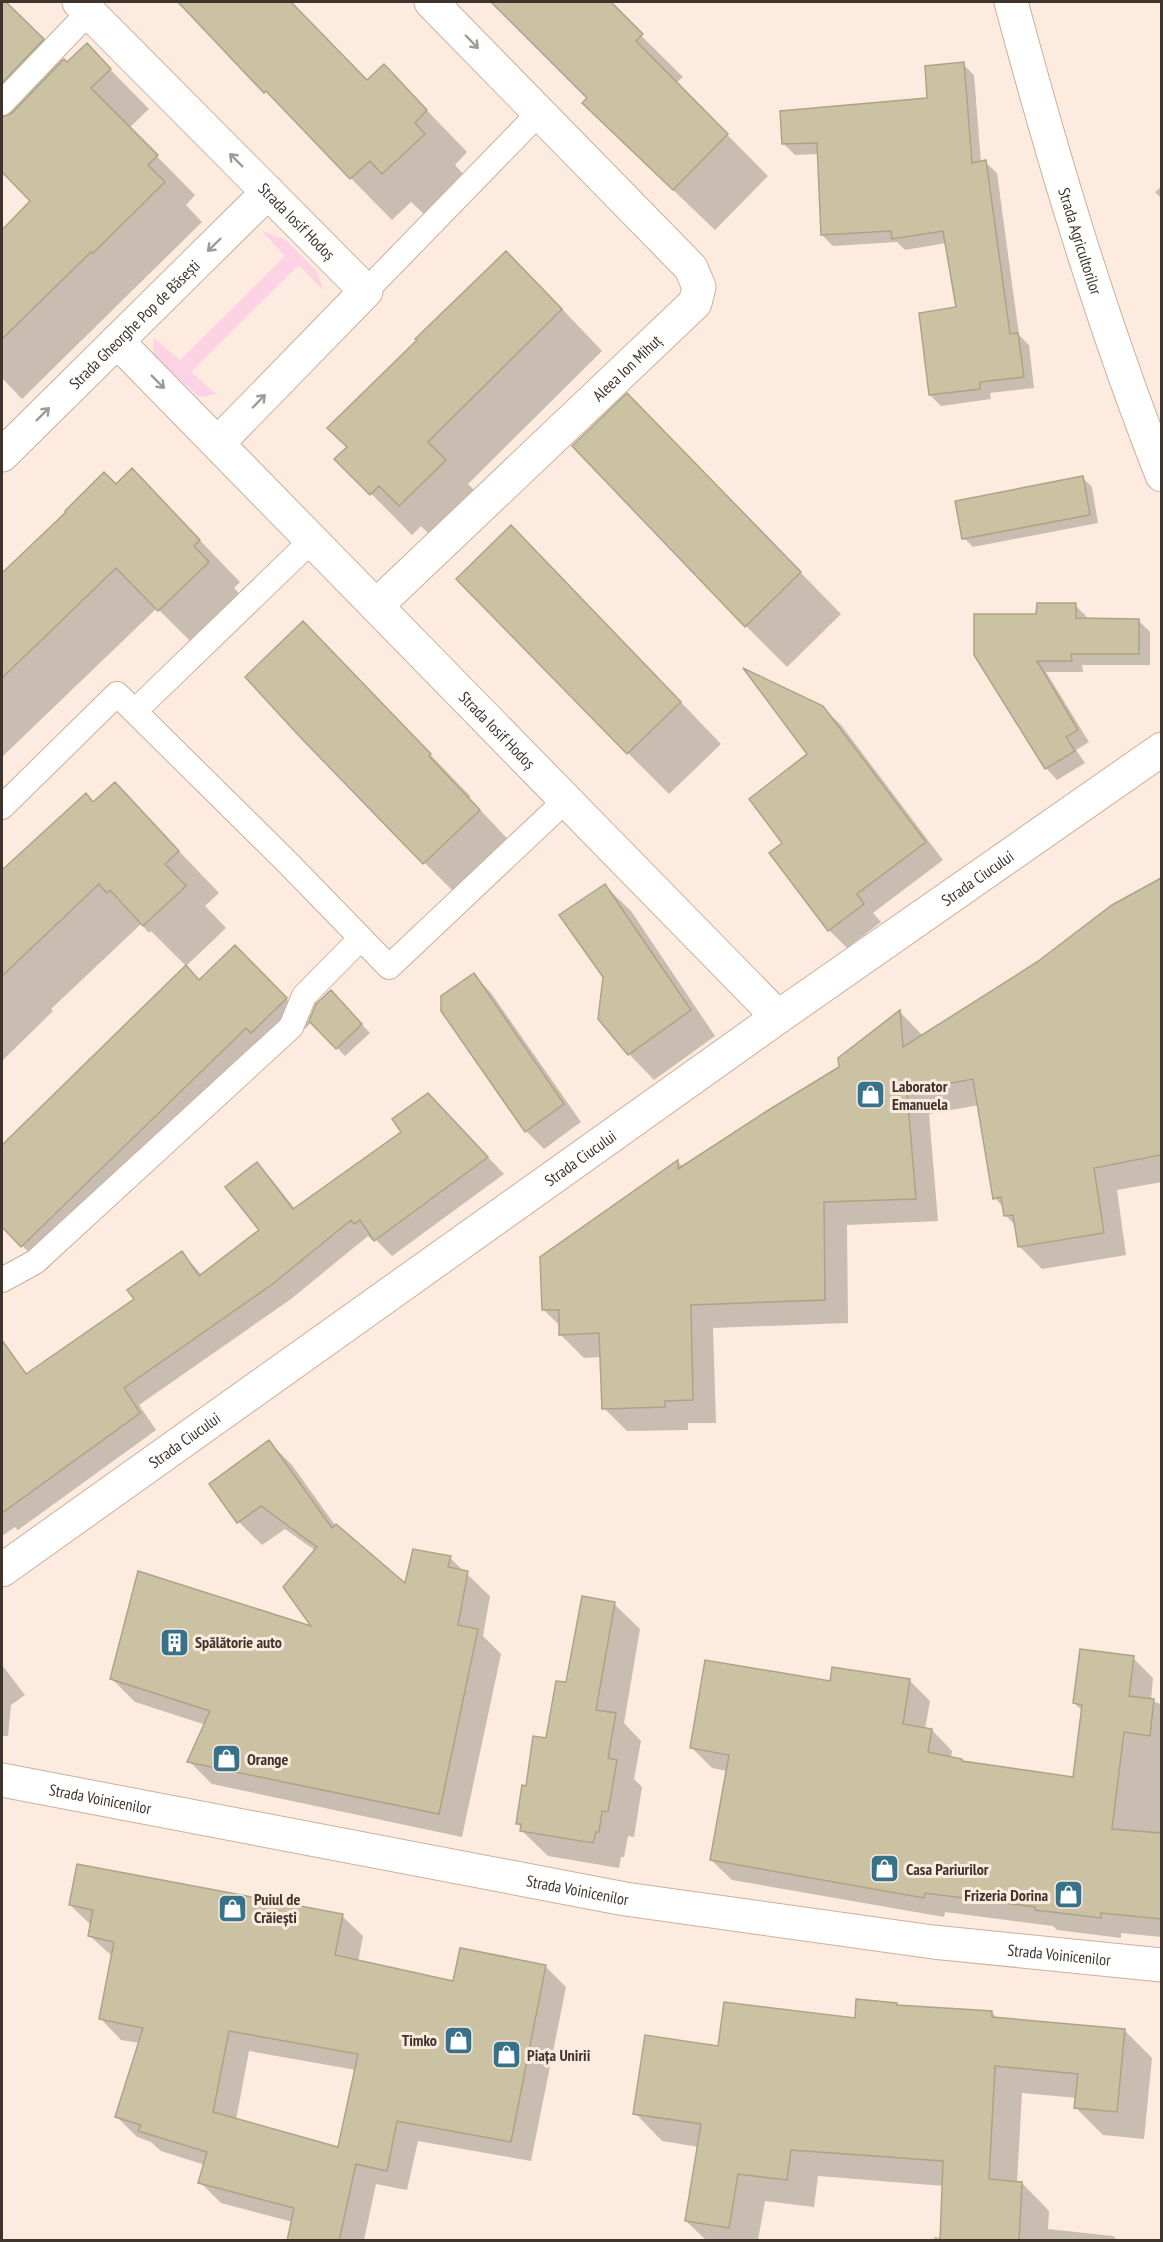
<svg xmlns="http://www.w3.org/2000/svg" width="1163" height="2242" font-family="'PT Sans Narrow',sans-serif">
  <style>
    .green { fill: #fcd2e4 }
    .shadow { fill: #0003; fill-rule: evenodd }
    .building { fill: #cbc2a3; stroke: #ada486; stroke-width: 1.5; fill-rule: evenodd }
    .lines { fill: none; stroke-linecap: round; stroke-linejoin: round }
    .service-casing { stroke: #cbb09b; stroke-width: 26 }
    .minor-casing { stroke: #cbb09b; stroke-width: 35 }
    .tertiary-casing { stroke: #cbb09b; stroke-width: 35 }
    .primary-casing { stroke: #cbb09b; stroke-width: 35 }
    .service { stroke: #fff; stroke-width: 24 }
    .minor { stroke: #fff; stroke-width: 33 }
    .tertiary { stroke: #fff; stroke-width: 33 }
    .primary { stroke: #fff; stroke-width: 33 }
    .oneway { stroke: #9f9a95 }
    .labels { text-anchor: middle; stroke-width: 6; stroke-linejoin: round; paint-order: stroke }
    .street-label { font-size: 16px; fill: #3f342b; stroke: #fcebde }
    .poi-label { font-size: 16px; font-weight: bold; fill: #3f342b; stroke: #fcebde; text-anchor: start }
  </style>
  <rect width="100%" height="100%" fill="#fcebde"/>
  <path class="green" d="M262 231 286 240 318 273 323 290 299 265 191 372 216 394 199 397 153 355 154 338 180 360 285 256Z"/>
  <path class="shadow" d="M2 2H5L67 64 86 45 149 109 129 128 195 195 186 205 202 222 22 399 2 378V232L32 201 2 170Z
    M178 2H289L368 82 384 66 467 152 455 165 465 176 424 214 411 202 392 220Z
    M502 2H607L683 77 676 83 768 176 715 230 625 144 589 98 497 6Z
    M963 64 974 75 981 163 985 162 997 173 1019 335 1029 345 1034 388 990 393 991 399 941 406 930 395 957 308 946 243 905 250 897 242 833 246 822 235 819 154 795 155 784 144 929 99Z
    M1162 186V199L1155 192Z
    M548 294 602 351 468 484 486 503 441 546 421 526 412 535 337 459Z
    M668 437 841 614 787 667 746 626Z
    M132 470 240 582 234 588 249 605 200 651 157 608 2 757V574L68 512 116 486Z
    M1083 478 1092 487 1098 523 973 547 964 538Z
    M552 568 721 744 669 794 628 753Z
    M1075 605 1087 617V620H1138L1150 632V665H1082L1083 672H1046L1089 742 1076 750 1085 763 1057 780 1046 768 976 655 1038 615Z
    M344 665 471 797 469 798 520 852 466 904 424 862Z
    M822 707 841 725 943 860 873 913 881 922 847 948 829 930 784 843Z
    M115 784 219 893 205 906 226 928 186 966 151 931 149 933 141 924 51 1009 53 1011 2 1061V872L86 795 94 803Z
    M1158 882 1162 885V1182L1117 1190 1126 1255 1042 1269 1019 1246 1016 1226 1005 1215 1004 1208 995 1198 979 1105 929 1114 938 1221 847 1225 848 1323 713 1328 716 1423H688V1430L627 1431 604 1408 601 1357 584 1358 560 1334V1326L543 1309 678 1162 684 1168 840 1068 900 1012 923 1036 1038 963Z
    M605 886 631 911 715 1036 654 1080 629 1054 605 977Z
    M186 968 200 982 259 971 310 1023 317 1005 331 992 370 1033 345 1056 312 1022 276 1056 271 1051 46 1270 2 1225V1147Z
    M474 975 491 993 581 1122 544 1149 526 1131Z
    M444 1111 504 1174 392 1256 374 1238 372 1240 368 1236 291 1299 139 1405 156 1430 18 1530 15 1527 2 1536V1371L15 1361 28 1374 136 1300 181 1252 202 1275 261 1230 257 1164 273 1181 295 1209Z
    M269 1442 292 1465 335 1525 406 1586 450 1558 490 1596 483 1636 501 1654 462 1837 212 1784 189 1761 206 1725 135 1702 112 1679 315 1628 316 1551 285 1529 262 1545 239 1522 211 1484Z
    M614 1604 640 1629 624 1723 641 1741 634 1779 642 1787 634 1837 628 1836 624 1857H621L619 1868 548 1856 522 1831V1828L517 1823 527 1787 548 1740 567 1684Z
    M1133 1658 1153 1678 1151 1700 1162 1705V1937L1121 1933V1938L1057 1930 1053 1926 945 1912 944 1917 732 1880 711 1860 727 1771 712 1768 692 1748 831 1683 910 1681 930 1701 925 1729 932 1730 952 1751 951 1758 961 1760 964 1763 1074 1779 1083 1711 1074 1703Z
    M2 1665 25 1695 11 1705 8 1736H2Z
    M70 1905 342 1916 363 1936 358 1962 454 1982 545 1966 566 1987 531 2161 418 2141 407 2190 376 2184 364 2240H289L293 2222 221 2203 200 2182 205 2165 161 2151 151 2142 137 2137 117 2117 140 2043 121 2040 101 2019 113 1957 90 1936 92 1926ZM249 2051 356 2070 339 2148 236 2120Z
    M896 2004 899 2007 991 2012 998 2019 1124 2030 1152 2058 1144 2139 1103 2135 1076 2108 1077 2098 1022 2093 1017 2183H1022L1049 2211 1048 2229 1113 2236 1118 2240H934V2237L942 2238 944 2186 818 2176 814 2207 765 2201 758 2240H706L686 2221 699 2147 662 2141 635 2113 719 2048 856 2020Z"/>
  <path class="building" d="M2 2H6L44 39 2 83Z
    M178 2H291L367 80 384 64 427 110 415 123 425 134 382 174 370 161 350 179 266 91 264 93Z
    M491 2H611L643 34 636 41 728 134 673 190 582 103 587 98Z
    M87 43 111 69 91 88 158 155 148 165 165 182 93 253 91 252 2 339V230L30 201 2 172V117L12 113 64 59 67 62Z
    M964 62 972 163 986 160 1010 334 1018 333 1024 377 980 382V389L929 395 919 313 956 307 943 231 892 239 891 231 821 235 817 143 782 144 780 111 927 98 925 66Z
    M506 251 562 309 428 442 446 460 399 506 379 486 370 495 334 459 347 447 327 428 417 340 415 339Z
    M627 393 801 572 745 627 572 446Z
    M132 468 200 540 194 546 209 562 158 611 116 568 2 678V573L66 512 65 511 104 472 116 484Z
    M1083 476 1090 515 962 539 955 501Z
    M511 525 681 702 627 754 456 579Z
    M1037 603H1076V618L1139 619V654H1071L1072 661H1037L1078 730 1066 737 1075 751 1045 769 974 655V614H1036Z
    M303 621 431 754 429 756 480 810 423 864 302 739 245 677Z
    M743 668 823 706 926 842 857 894 864 904 828 931 769 853 782 843 749 799 807 754Z
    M115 782 179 851 165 864 186 886 143 926 110 890 107 893 99 884 2 976V870L86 793 93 802Z
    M1161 878V1155L1094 1168 1104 1233 1018 1247 1013 1215 1004 1216 1001 1197 993 1199 973 1079 907 1091 916 1199 824 1202 825 1300 691 1305 693 1400 665 1401V1407L602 1409 599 1333 559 1335V1310H542L540 1257 678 1160V1169L767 1111 839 1067 838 1058 900 1010 903 1047 1037 962 1112 905Z
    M605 884 691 1010 628 1055 598 1019 603 977 559 915Z
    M235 945 287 998 251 1033 246 1028 21 1247 2 1227V1145L186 965 199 980Z
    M474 973 564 1104 525 1132 441 1011V996Z
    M331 990 362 1024 336 1049 309 1021 316 1004Z
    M428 1093 488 1157 374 1241 360 1220 354 1224 351 1220 274 1283 124 1388 140 1413 2 1513V1340L26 1374 134 1299 127 1290 182 1251 199 1276 259 1230 225 1187 257 1162 293 1209 401 1132 392 1119Z
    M269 1440 332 1528 336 1524 405 1583 413 1549 451 1556 448 1567 468 1571 458 1625 478 1629 439 1814 187 1762 210 1711 110 1679 138 1571 311 1626 283 1587 317 1547 261 1506 237 1523 209 1484Z
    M582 1596 615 1602 596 1710 616 1713 608 1758 617 1760 608 1812 602 1811 599 1832H596L593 1843 520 1831 521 1824H516L522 1785 526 1786 533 1736 546 1738 556 1681 566 1682Z
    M1080 1649 1134 1656 1129 1696 1154 1699 1150 1736 1124 1732 1112 1829 1161 1833V1919L1101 1913V1918L1035 1910V1907L925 1893 924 1898 710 1860 729 1755 690 1748 705 1660 830 1681 832 1667 910 1679 903 1724 932 1729 928 1752 962 1759V1761L1073 1777 1082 1705 1073 1703Z
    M77 1864 343 1914 335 1955 453 1981 460 1948 546 1965 511 2142 397 2121 387 2171 356 2164 339 2241H287L294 2208 198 2183 207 2152 138 2131 141 2125 115 2117 143 2028 99 2019 114 1942 88 1936 93 1910 69 1905ZM229 2031 358 2054 338 2147 213 2112Z
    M856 1999 897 2003V2005L992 2011V2017L1125 2029 1117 2112 1074 2108 1078 2074 995 2066 989 2179 1022 2182 1019 2241H940L943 2161 791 2150 787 2180 738 2174 729 2228 685 2221 701 2124 633 2114 645 2035 718 2046 724 2002 855 2018Z"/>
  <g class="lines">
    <defs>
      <path id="service" d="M2 103 89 12
        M366 291 540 112
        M135 711 312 540
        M2 807 117 694 287 862 389 967 566 800
        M2 1280 35 1262 291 1027 304 996 361 938"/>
      <g id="minor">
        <path id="s1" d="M79 2 366 291 218 443"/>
        <path id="s2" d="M117 341 778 1017"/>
        <path id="s3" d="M2 455 268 192"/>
        <path id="s4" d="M376 606 695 303 699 287 691 268 431 2"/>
      </g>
      <g id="tertiary">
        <path id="s5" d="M1011 2C1054 162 1101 320 1162 475"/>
        <path id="s6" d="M2 1570 778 1017 1162 749"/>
      </g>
      <g id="primary">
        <path id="s7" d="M2 1780 625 1899 933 1942 1162 1965"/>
      </g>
    </defs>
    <use href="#service" class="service-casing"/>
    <use href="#minor" class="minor-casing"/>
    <use href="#tertiary" class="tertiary-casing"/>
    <use href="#primary" class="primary-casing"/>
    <use href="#service" class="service"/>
    <use href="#minor" class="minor"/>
    <use href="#tertiary" class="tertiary"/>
    <use href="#primary" class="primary"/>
  </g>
  <defs><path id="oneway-shaft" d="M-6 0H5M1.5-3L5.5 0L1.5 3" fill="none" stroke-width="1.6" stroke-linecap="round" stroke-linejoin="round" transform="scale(1.5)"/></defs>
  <g class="oneway">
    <use href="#oneway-shaft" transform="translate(472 42) rotate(46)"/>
    <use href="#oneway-shaft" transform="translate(236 160) rotate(-135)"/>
    <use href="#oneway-shaft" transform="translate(214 245) rotate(136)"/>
    <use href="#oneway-shaft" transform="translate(158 382) rotate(45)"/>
    <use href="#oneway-shaft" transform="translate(259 401) rotate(-46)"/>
    <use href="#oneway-shaft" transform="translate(43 414) rotate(-45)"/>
  </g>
  <defs>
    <symbol id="shop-square" viewBox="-11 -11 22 22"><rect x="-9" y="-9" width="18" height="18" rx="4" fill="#38718a" stroke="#fcebde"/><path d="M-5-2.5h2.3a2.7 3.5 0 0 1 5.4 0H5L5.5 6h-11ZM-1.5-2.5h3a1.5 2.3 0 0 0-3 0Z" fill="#fff"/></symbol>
    <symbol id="building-square" viewBox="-11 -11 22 22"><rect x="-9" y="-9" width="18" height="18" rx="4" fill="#38718a" stroke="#fcebde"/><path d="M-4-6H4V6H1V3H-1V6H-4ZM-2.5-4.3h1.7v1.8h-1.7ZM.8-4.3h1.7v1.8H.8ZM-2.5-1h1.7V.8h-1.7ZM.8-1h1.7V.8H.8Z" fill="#fff"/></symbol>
  </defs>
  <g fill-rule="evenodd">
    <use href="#shop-square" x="854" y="1078" width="33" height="33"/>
    <use href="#building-square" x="158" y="1626" width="33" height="33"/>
    <use href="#shop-square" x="210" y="1742" width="33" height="33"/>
    <use href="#shop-square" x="868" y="1852" width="33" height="33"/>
    <use href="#shop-square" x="1052" y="1878" width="33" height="33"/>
    <use href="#shop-square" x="216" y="1892" width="33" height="33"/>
    <use href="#shop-square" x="442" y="2024" width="33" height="33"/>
    <use href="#shop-square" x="490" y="2038" width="33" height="33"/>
  </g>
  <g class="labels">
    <g class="street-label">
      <text dy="6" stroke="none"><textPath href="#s1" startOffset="309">Strada Iosif Hodoș</textPath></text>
      <text dy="6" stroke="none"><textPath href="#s5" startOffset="249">Strada Agricultorilor</textPath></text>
      <text dy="6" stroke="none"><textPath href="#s3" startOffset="186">Strada Gheorghe Pop de Băsești</textPath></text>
      <text dy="6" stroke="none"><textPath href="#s4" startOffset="346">Aleea Ion Mihuț</textPath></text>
      <text dy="6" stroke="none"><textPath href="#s2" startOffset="544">Strada Iosif Hodoș</textPath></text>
      <text dy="6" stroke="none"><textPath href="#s6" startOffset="1196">Strada Ciucului</textPath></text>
      <text dy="6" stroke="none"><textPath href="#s6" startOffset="710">Strada Ciucului</textPath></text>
      <text dy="6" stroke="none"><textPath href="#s6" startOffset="224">Strada Ciucului</textPath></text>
      <text dy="6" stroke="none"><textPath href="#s7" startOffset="100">Strada Voinicenilor</textPath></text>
      <text dy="6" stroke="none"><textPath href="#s7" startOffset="586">Strada Voinicenilor</textPath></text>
      <text dy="6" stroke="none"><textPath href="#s7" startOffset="1072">Strada Voinicenilor</textPath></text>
    </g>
    <g class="poi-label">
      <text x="892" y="1092">Laborator<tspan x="892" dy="18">Emanuela</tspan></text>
      <text x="195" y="1648">Spălătorie auto</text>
      <text x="247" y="1765">Orange</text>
      <text x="906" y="1875">Casa Pariurilor</text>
      <text x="1048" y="1901" text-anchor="end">Frizeria Dorina</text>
      <text x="254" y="1905">Puiul de<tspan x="254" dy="18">Crăiești</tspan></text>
      <text x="437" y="2046" text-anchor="end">Timko</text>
      <text x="527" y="2061">Piața Unirii</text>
    </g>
  </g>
  <rect width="1163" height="2242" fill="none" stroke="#3f342b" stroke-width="6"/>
</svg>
